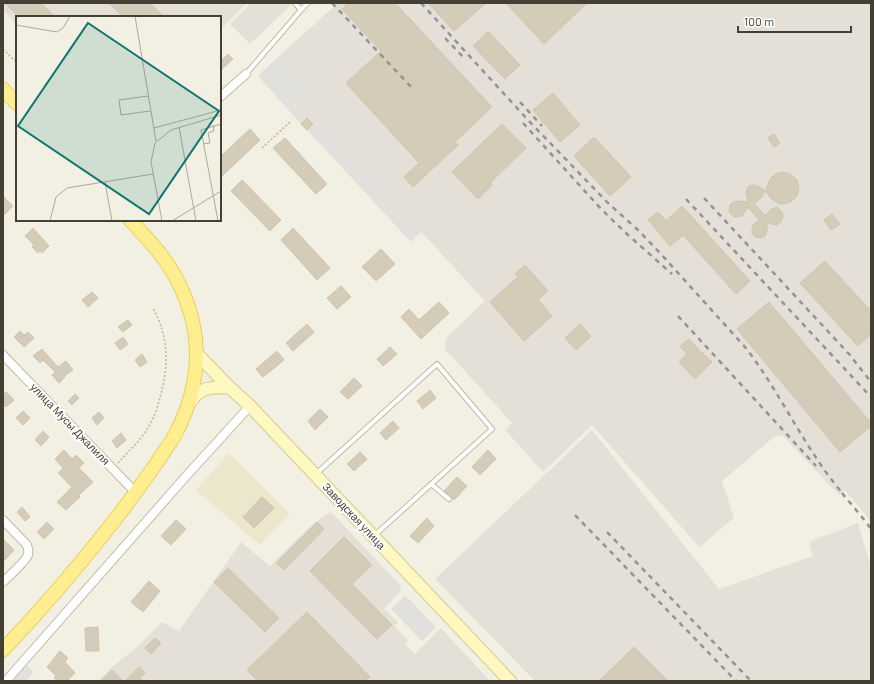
<svg xmlns="http://www.w3.org/2000/svg" width="874" height="684" font-family="Barlow,sans-serif">
  <style>
    .industrial { fill: #e4e0d8 }
    .education { fill: #ece7cc }
    .parking { fill: #e2e0dc }
    .building { fill: #d4ccb8; stroke: #cec5ab }
    .lines { fill: none; stroke-linecap: round; stroke-linejoin: round }
    .lane-casing { stroke: #c0bba8; stroke-width: 6 }
    .street-casing { stroke: #c0bba8; stroke-width: 10 }
    .secondary-casing { stroke: #d4ca91; stroke-width: 14 }
    .primary-casing { stroke: #e6cf5d; stroke-width: 15 }
    .path { stroke: #bfb696; stroke-width: 1.5; stroke-dasharray: 2 2; stroke-linecap: butt }
    .lane { stroke: #fff; stroke-width: 4 }
    .street { stroke: #fff; stroke-width: 8 }
    .secondary { stroke: #fff8c0; stroke-width: 12 }
    .primary { stroke: #ffee8f; stroke-width: 13 }
    .rail { stroke: #939393; stroke-width: 2.5; stroke-dasharray: 5 5; stroke-linecap: butt }
    .labels { text-anchor: middle; stroke-width: 4; stroke-linejoin: round; paint-order: stroke }
    .street-label { font-size: 11px; fill: #443f33; stroke: #fff }
    .inset-road { fill: none; stroke: #aca99d; stroke-width: 1 }
    .view { fill: #0f766e; fill-opacity: 0.15; stroke: #0f766e; stroke-width: 2 }
    .inset-edge { fill: none; stroke: #443f33; stroke-width: 2 }
  </style>
  <rect width="100%" height="100%" fill="#f2efe3"/>
  <path class="industrial" d="M3 3H247L220 30V17H17V24L3 10Z
    M251 3H293L250 44 230 24Z
    M338 3H871V522L845 490 839 495 782 435 774 437 722 481 734 518 699 547 592 425 543 472 505 430 512 423 445 349 446 338 485 301 320 122 309 132 301 124 307 118 293 102 307 89 278 57Z
    M592 430 719 589 813 556 809 542 858 523 871 568V681H535L435 579Z
    M331 512 401 586 400 592 384 609 398 622 394 626 408 640 405 644 415 654 441 628 490 681H98L113 666 136 648 162 622 179 631 241 542 270 566 315 522Z"/>
  <path class="education" d="M229 453 290 514 260 545 196 490Z"/>
  <path class="parking" d="M278 57 307 89 293 102 307 118 301 124 258 76Z
    M320 122 422 231 411 242 309 132Z
    M405 595 436 627 422 641 391 609Z
    M23 662 34 672 26 681H6Z"/>
  <path class="building" d="M5 3H41L55 17H19Z
    M109 3H150L164 17H123Z
    M348 3H395L492 107 455 142 458 145 413 187 404 177 419 163 346 83 381 51 342 9Z
    M428 3H486L454 31Z
    M506 3H587L544 44Z
    M488 31 520 65 505 79 473 46Z
    M228 54 233 59 220 71V62Z
    M553 93 580 125 560 142 533 110Z
    M307 118 313 124 307 130 301 124Z
    M502 124 526 148 491 182 492 185 478 199 452 172Z
    M250 129 260 140 220 178V157Z
    M774 134 780 143 774 147 768 138Z
    M594 137 631 177 610 196 574 156Z
    M285 138 327 184 316 194 273 148Z
    M781 172 790 174 797 180 799 189 798 193 796 197 792 201 788 203 780 204 773 200 765 191 760 199 754 203 765 216 770 210 777 207 782 212 783 217 781 222 777 225 767 223V231L765 236 761 238 755 237 752 233V228L753 225 759 220 748 207 742 216 736 217H734L730 213 729 210 730 205 732 203 737 201 748 202 746 193V191L749 186 752 185 757 186 766 191 769 181 772 177 776 174Z
    M242 180 281 220 270 231 231 191Z
    M3 196 13 206 3 216Z
    M682 206 750 281 736 294 683 235 670 246 648 220 658 212 666 221Z
    M832 214 840 224 831 230 824 220Z
    M33 228 49 246 42 253 40 251 38 253 32 247 34 245 25 236Z
    M293 228 330 268 317 280 281 240Z
    M381 249 395 264 376 281 362 267Z
    M825 261 871 311V334L858 346 800 283Z
    M525 265 548 291 538 300 552 316 524 341 490 302 518 277 515 274Z
    M341 286 351 297 337 309 327 298Z
    M92 292 98 298 88 307 82 300Z
    M439 302 449 313 421 339 401 317 409 309 419 320Z
    M769 302 871 423V426L840 452 737 329Z
    M128 320 132 325 123 332 118 327Z
    M307 324 314 332 293 351 286 343Z
    M580 324 591 336 576 350 565 338Z
    M20 331 24 335 28 332 34 338 24 347 14 337Z
    M123 337 128 344 120 350 115 343Z
    M689 339 699 350 712 362 695 379 679 362 687 354 680 346Z
    M390 347 397 354 383 366 377 359Z
    M42 349 58 367 66 361 73 370 64 376 65 377 59 383 52 375 55 372 43 360 40 363 33 356Z
    M277 351 284 360 263 377 256 369Z
    M142 354 147 362 140 367 135 360Z
    M354 378 362 386 348 399 340 392Z
    M430 390 436 398 423 409 417 401Z
    M6 392 14 400 6 407 3 404V395Z
    M75 394 79 398 72 405 68 401Z
    M320 409 328 417 315 430 308 421Z
    M23 411 30 418 23 425 16 418Z
    M99 412 104 418 97 425 92 418Z
    M393 421 399 428 386 440 380 433Z
    M43 431 49 437 41 446 35 440Z
    M121 433 126 440 117 448 112 441Z
    M64 450 72 459 76 455 84 463 79 468 93 482 78 496 80 497 66 510 57 502 72 487 58 473 63 468 55 459Z
    M488 450 496 459 480 475 472 467Z
    M360 452 367 459 354 471 347 464Z
    M457 477 467 486 454 500 451 496 444 491Z
    M262 497 274 508 254 528 243 517Z
    M22 507 30 517 25 521 17 512Z
    M427 518 434 526 418 543 410 536Z
    M176 520 186 529 171 545 161 536Z
    M47 522 54 529 44 539 37 532Z
    M317 522 324 529 284 570 276 563Z
    M344 537 372 565 352 584 392 625 377 639 310 571Z
    M3 539 14 550 3 562Z
    M228 568 279 618 265 632 214 582Z
    M149 581 160 591 143 612 131 602Z
    M307 612 370 677 365 681H258L247 670Z
    M98 627 99 651H86L85 628Z
    M155 638 161 643 151 654 145 648Z
    M634 647 668 681H599Z
    M60 651 68 658 65 662 75 673 67 681H58L54 678 56 676 47 667Z
    M139 667 145 673 140 678 143 681H125Z
    M112 670 123 681H101Z"/>
  <g class="lines">
    <defs>
      <path id="lane" d="M295 3 301 10
        M246 74 301 10 308 3
        M317 473 437 364 492 429 375 535
        M431 484 449 499"/>
      <path id="street" d="M220 97 246 74
        M3 355 136 493
        M3 520 27 545C28 548 29 551 28 555 25 562 9 576 3 582
        M6 681 188 474 250 406"/>
      <path id="secondary" d="M196 353 229 387 250 406 510 681
        M188 405C199 387 210 387 229 387"/>
      <path id="primary" d="M3 89 17 104
        M3 650C45 606 84 560 121 512 134 495 146 478 158 461 164 451 171 443 176 433 205 377 203 320 169 266 158 249 144 235 130 220"/>
    </defs>
    <use href="#lane" class="lane-casing"/>
    <use href="#street" class="street-casing"/>
    <use href="#secondary" class="secondary-casing"/>
    <use href="#primary" class="primary-casing"/>
    <path class="path" d="M3 49 17 63
      M262 148 291 121
      M118 463C129 451 141 440 149 426 154 417 158 407 160 397 169 366 169 337 153 308"/>
    <use href="#lane" class="lane"/>
    <use href="#street" class="street"/>
    <use href="#secondary" class="secondary"/>
    <use href="#primary" class="primary"/>
    <path class="rail" d="M332 3 413 89
      M421 3 527 119 608 203 638 230 660 253 745 347C774 384 794 426 821 465 828 476 837 486 845 497
      M445 38 464 58
      M520 102 542 126
      M523 123 602 210 627 234 672 274
      M704 198 849 354 871 382
      M686 199 871 397
      M678 316 816 466
      M842 493 866 522 871 529
      M575 515 736 681
      M607 532 751 681"/>
  </g>
  <g class="labels">
    <g class="street-label">
      <text transform="translate(70 424) rotate(46)" y="4">улица Мусы Джалиля</text>
      <text transform="translate(354 516) rotate(47)" y="4">Заводская улица</text>
    </g>
  </g>
  <g transform="translate(16 16)">
    <rect width="205" height="205" fill="#f2efe3"/>
    <path class="inset-road" d="M119 0 140 125M0 9 41 16 47 12 54 0M132 80 103 84 105 99 134 95M163 111 180 205M138 112 205 94M187 128 194 127 192 117 198 115 197 109M89 166 96 205M34 205 40 181 51 172 137 158M146 205 135 146 139 127 155 114 205 99M156 205 205 175M202 205 185 114 205 108"/>
    <path class="view" d="M72 7 203 95 133 198 2 110Z"/>
    <rect width="205" height="205" class="inset-edge"/>
  </g>
  <rect width="874" height="684" fill="none" stroke="#443f33" stroke-width="8"/>
  <path d="M738 26v6h113v-6" fill="none" stroke="#443f33" stroke-width="2"/>
  <text x="744" y="26" font-size="12" fill="#443f33" stroke="#ffffff" stroke-width="3" paint-order="stroke">100 m</text>
</svg>
